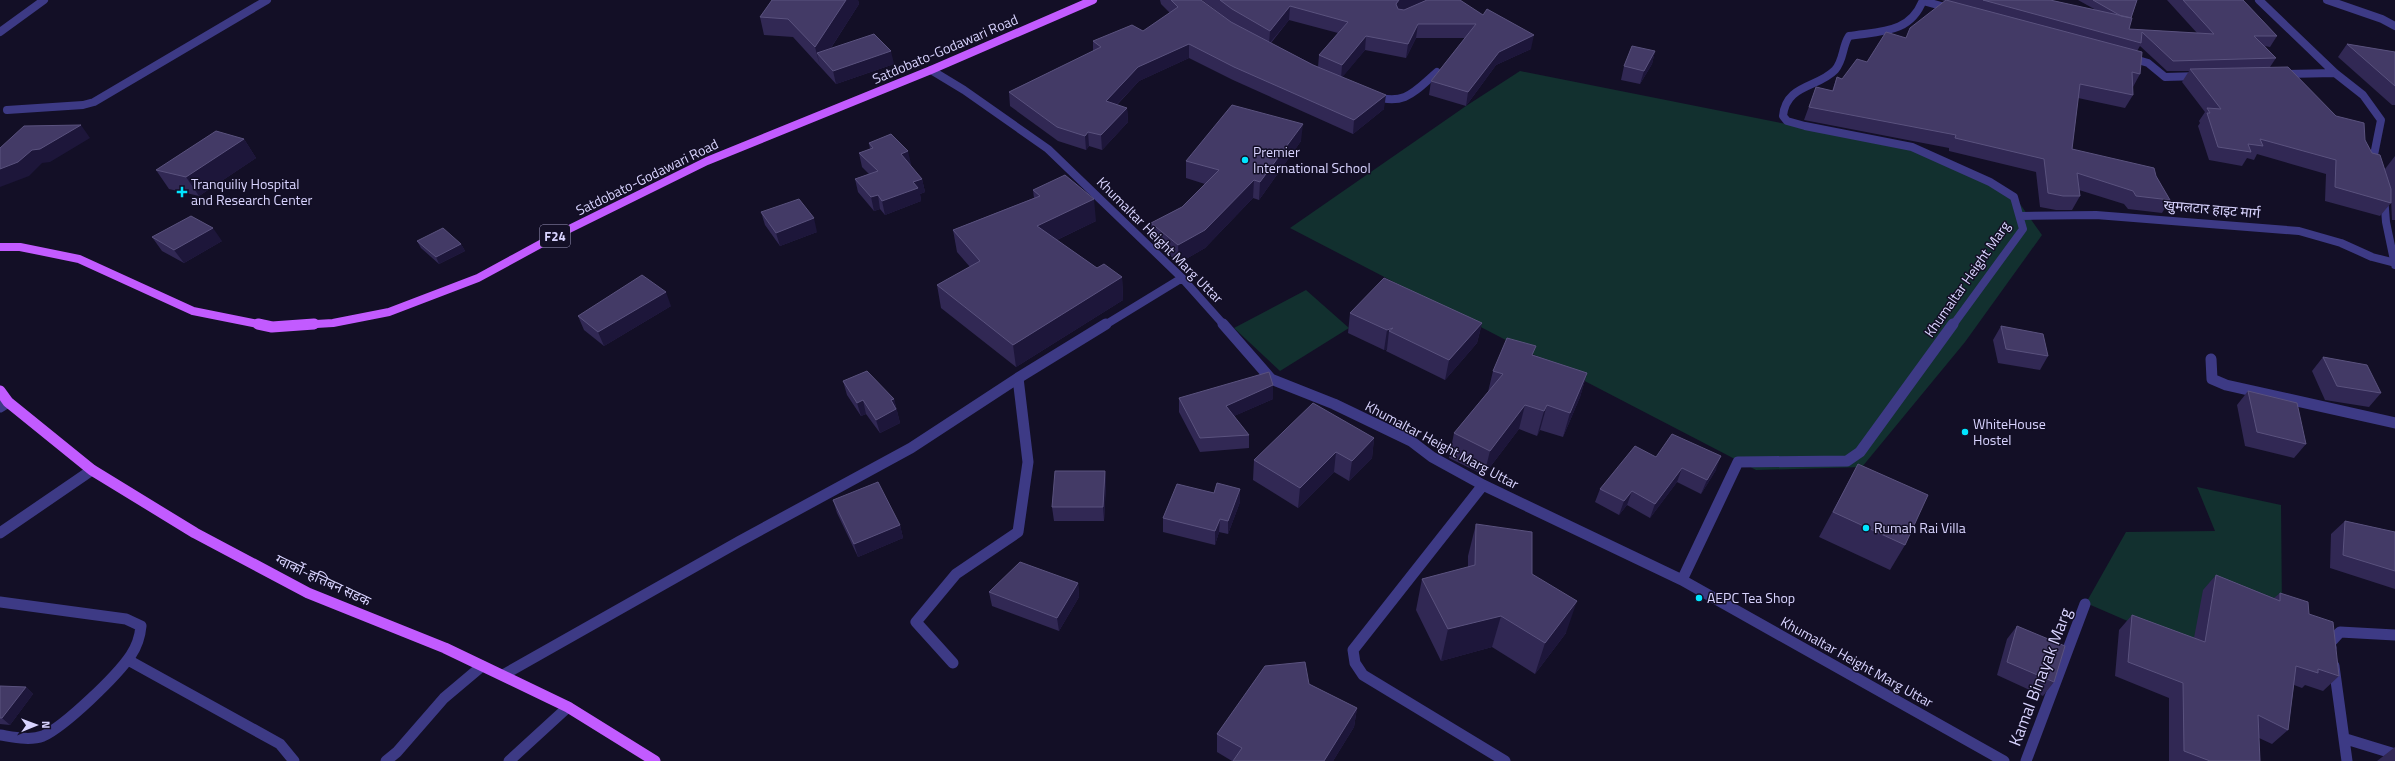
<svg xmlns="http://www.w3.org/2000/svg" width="2395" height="761" font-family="'Titillium Web','Noto Sans Devanagari',sans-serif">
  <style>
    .green { fill: #12302f }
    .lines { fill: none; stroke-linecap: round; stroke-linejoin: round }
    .minor-far1 { stroke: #3d3a85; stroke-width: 8 }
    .minor { stroke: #3d3a85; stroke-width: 11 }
    .major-far1 { stroke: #c25bff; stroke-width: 8 }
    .major { stroke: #c25bff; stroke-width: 11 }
    .wall { fill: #312854; fill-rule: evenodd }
    .shaded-wall { fill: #1d163a }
    .building { fill: #433a66; stroke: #5a527e }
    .poi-dot { fill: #00e5ff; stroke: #130f26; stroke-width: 1.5 }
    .labels { text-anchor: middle; stroke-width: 3; stroke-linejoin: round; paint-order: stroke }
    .shield { fill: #130f26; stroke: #9e99be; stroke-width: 1 }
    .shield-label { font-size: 13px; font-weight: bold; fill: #d9d4ff }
    .street-label { font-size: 14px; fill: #d9d4ff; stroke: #130f26 }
    .poi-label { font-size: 14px; fill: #d9d4ff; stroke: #130f26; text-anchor: start }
    .near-street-label { font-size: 17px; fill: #d9d4ff; stroke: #130f26 }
  </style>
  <rect width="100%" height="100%" fill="#130f26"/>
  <path class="green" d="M1520 71 1781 123 1905 145 2015 197 2042 235 1965 342 1862 467 1756 470 1290 228 1466 106Z
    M1306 290 1349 328 1280 371 1234 328Z
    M2197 487 2281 505 2282 614 2206 655 2086 603 2126 532 2215 531Z"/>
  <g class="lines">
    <path class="minor-far1" d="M1923 0C1910 34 1880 31 1849 36 1842 46 1844 60 1835 70 1818 88 1786 84 1783 116L1787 121 1805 126 1912 147 1990 182 2014 197 2023 229 1953 325
      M2259 0 2335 73 2363 95 2381 120 2373 160 2375 167
      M2327 0 2382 19 2395 26
      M1923 1 1952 9
      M0 32 44 0
      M2128 57 2148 63 2165 77 2200 76
      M931 70 964 90 1048 149 1182 278 1224 325
      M2282 74 2335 73
      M1373 96C1405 106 1414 92 1437 72
      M7 110 83 105 94 102 267 0
      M2384 196 2386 222 2395 265
      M2021 216 2096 215 2299 231 2341 243 2372 257 2395 263
      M1105 325 1182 278"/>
    <path class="minor" d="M1223 324 1271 379 1334 404 1411 441 1432 457 1483 485 1682 580 2004 761
      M2211 359 2212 379 2226 385 2395 423
      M0 407 8 402
      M1483 485 1353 650 1355 663 1363 675 1505 761
      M0 533 92 470
      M1682 580 1738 462 1847 461 1860 452 1953 324
      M0 602 126 619 141 626C140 637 137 646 131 655 117 676 65 726 43 736 30 741 13 737 0 735
      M2331 648 2330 643 2340 632 2395 635
      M128 660 280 744 294 761
      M953 663 916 622 956 574 1018 532 1028 462 1018 378
      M2334 666 2347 761
      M503 675 740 541 911 448 1018 378 1106 324
      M2346 739 2395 754
      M386 761 397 752 444 698 482 666
      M509 761 568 707
      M2026 761 2085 604"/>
    <path class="major-far1" d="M0 247H20L79 259 193 311 263 325
      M299 325 333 323 389 312 478 278 557 235 707 161 931 70 1093 0"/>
    <path class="major" d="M258 324 272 327 314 324
      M0 391 8 402 92 470 195 533 308 593 445 648 568 707 655 761"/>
  </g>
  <path class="wall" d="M772 0H858L859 4 831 48 894 64 836 84 793 37 764 35 760 17Z
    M1160 0H1201L1226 18 1202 0H1460L1531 49 1496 65 1466 106 1429 95 1431 81 1465 38H1416L1406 58 1365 50 1342 77 1384 109 1353 134 1233 80 1189 58 1139 81 1117 105 1127 108 1128 122 1102 150 1089 146 1086 150 1058 141 1010 106 1009 92 1093 51V41L1143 31 1170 13 1161 4ZM1289 20 1338 33 1319 55 1318 67 1271 43Z
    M1941 0H2050L2096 10 2078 0H2137L2131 18 2129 29 2197 33 2167 0H2243L2277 36 2270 47 2265 46 2276 58 2270 67 2336 116 2365 140 2372 153 2385 169 2395 156V220H2392L2391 199V203L2380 216 2325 201 2326 174 2257 154 2254 160 2247 158 2242 166 2209 160 2198 126 2200 123 2199 121 2205 112 2182 82 2189 71H2167L2140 46 2137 51 2140 74 2133 87V95L2125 108 2078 98 2072 149 2156 176 2170 200 2162 213 2128 209 2124 204 2079 190 2080 196 2072 210H2056L2040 207 2036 172 1949 151V148L1804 120 1816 87 1832 91 1837 77 1842 79 1867 62 1906 38 1945 1Z
    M2347 44 2395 52V105H2392L2338 57Z
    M1655 51 1652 64 1640 84 1621 80 1624 66Z
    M244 139 256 158 199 196 169 189 156 170Z
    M1301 141 1259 200 1253 198 1205 248 1179 263 1152 241 1151 223 1182 207 1205 184 1186 178V161Z
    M869 143 911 164 910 165 922 179 925 192 920 194 921 201 885 215 880 209 874 211 858 192 855 179 869 174 862 167 859 153 870 149Z
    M1033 190 1096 221 1057 240 1097 268 1122 277 1123 300 1016 367 941 308 937 285 970 267 957 252 953 230 1034 198Z
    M761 212 817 232 780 246 765 225Z
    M152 237 222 241 184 263 162 251Z
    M417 241 461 244 465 251 439 264 421 248Z
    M671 306 604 346 584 330 578 316Z
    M1350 313 1482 323 1477 343 1445 380 1386 351 1387 349 1384 350 1348 333Z
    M2001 326 2048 356 2040 370 1998 363 1993 340Z
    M1533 355 1587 373 1580 397 1563 437 1540 430 1537 436 1519 429 1484 475 1449 458 1454 433 1488 392 1493 371Z
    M2323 357 2381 393 2369 407 2325 400 2312 371Z
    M843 381 894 399 900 423 880 433 866 414 861 416 847 395Z
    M2248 391 2306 444 2294 458 2245 446 2237 405Z
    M1179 398 1273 399 1234 416 1249 435V448L1200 452 1179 412Z
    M1374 438 1372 458 1349 481 1334 472 1298 508 1253 480 1254 460Z
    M1656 457 1716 470 1701 494 1677 482 1650 518 1627 505 1619 515 1595 502 1600 489Z
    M1858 464 1905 545 1890 570 1819 537Z
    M1105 471 1106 484 1104 521H1054L1052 507Z
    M1214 493 1240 502 1228 534 1219 532 1215 545 1163 532V518Z
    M833 500 900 525 903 538 858 557 837 513Z
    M2345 521 2395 532V589L2330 568 2331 534Z
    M1476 524 1532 574 1566 633 1535 674 1492 647 1441 661 1416 610 1422 579 1468 567V556Z
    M2216 575 2274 598 2280 593 2309 614 2339 676 2323 691 2305 685 2302 688 2294 685 2288 730 2272 744 2259 738 2260 761H2169V698L2115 676 2119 630 2132 615 2194 638 2203 590Z
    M1078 583 1079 597 1059 631 992 606 989 592Z
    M2017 626 2054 682 2043 696 1997 675 2007 639Z
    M1309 684 1357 708 1354 727 1333 761H1232L1217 752V734Z
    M0 686 26 687 33 694 10 725 0 724Z
    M2395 747V761H2377Z"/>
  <path class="shaded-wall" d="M846 0H858L859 4 823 60 817 53 820 66 815 47Z
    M1399 0H1428L1397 13 1396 4Z
    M1290 6 1289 20 1269 44 1270 31Z
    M1418 24 1416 38 1406 58 1408 44Z
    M1534 35 1531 49 1496 65 1466 106 1468 92 1499 52Z
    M1366 36 1365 50 1341 79 1342 65Z
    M1189 44V58L1139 81 1106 116V101L1138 67Z
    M891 51 894 64 836 84 833 71Z
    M1655 51 1652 64 1640 84 1644 71Z
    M1386 95 1384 109 1353 134 1354 120Z
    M1127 108 1128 122 1102 150 1101 135Z
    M1303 124 1301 141 1259 200 1260 182Z
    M81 125 90 138 50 162 42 163 29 176 0 187V169L32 150Z
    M1088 132 1089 146 1086 150 1085 136Z
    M244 139 256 158 199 196 186 177Z
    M908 151 911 164 904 167 901 154Z
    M922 179 925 192 920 194 921 201 885 215 882 201 913 182Z
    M1254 180 1253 198 1205 248 1179 263 1178 245Z
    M878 195 880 209 874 211 871 197Z
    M1094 199 1096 221 1040 248 1037 226Z
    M814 218 817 232 780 246 776 233Z
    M213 228 222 241 184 263 174 250Z
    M461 244 465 251 439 264 436 257Z
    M1122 277 1123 300 1016 367 1013 345Z
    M666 292 671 306 604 346 598 332Z
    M1482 323 1477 343 1445 380 1449 360Z
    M1393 328 1389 331 1387 349 1384 350 1387 330Z
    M1587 373 1580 397 1563 437 1570 413Z
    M1273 385V399L1225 420 1226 406Z
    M894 399 900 423 880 433 876 420 891 400Z
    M863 400 866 414 861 416 857 403Z
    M1525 405 1519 429 1484 475 1490 451Z
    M1547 405 1540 430 1537 436 1544 411Z
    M1374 438 1372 458 1349 481 1352 461Z
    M1336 452 1334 472 1298 508 1300 488Z
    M1721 456 1716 470 1701 494 1707 480Z
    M1682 468 1677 482 1650 518 1655 504Z
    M1105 471 1106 484 1104 521 1103 507Z
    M1240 489V502L1228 534V521Z
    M1632 491 1627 505 1619 515 1624 501Z
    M1220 519 1219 532 1215 545V531Z
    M900 525 903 538 858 557 854 544Z
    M1078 583 1079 597 1059 631 1057 618Z
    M1577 601 1566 633 1535 674 1545 643Z
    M1501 616 1492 647 1441 661 1448 629Z
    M26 687 33 694 10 725 2 718Z
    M1357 708 1354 727 1333 761H1324Z"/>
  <path class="building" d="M772 0H846L815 47 788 19 760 17Z
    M1171 0H1201L1231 22 1313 65 1386 95 1354 120 1234 67 1189 44 1138 67 1106 101 1127 108 1101 135 1088 132 1085 136 1057 127 1009 92 1101 47 1093 41 1132 25 1143 31 1178 7Z
    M1220 0H1399L1396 4 1398 9 1404 10 1427 0H1460L1483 15 1487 9 1534 35 1499 52 1468 92 1431 81 1476 24H1418L1408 44 1366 36 1342 65 1319 55 1348 22 1290 6 1270 31 1232 9Z
    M1946 0 2142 52 2140 74 2132 72 2133 95 2080 84 2072 149 2154 168 2156 176 2170 200 2136 196 2133 191 2077 173 2080 196H2063L2048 193 2044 159 1955 138 1956 135 1809 107 1816 87 1833 91 1837 77 1842 79 1857 59 1867 62 1886 32 1906 38 1910 28Z
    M1983 0H2050L2132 18 2129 29 2214 34 2183 0H2243L2277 36H2254L2276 58 2173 61 2142 32 2141 43Z
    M2093 0H2137L2131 18 2121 16Z
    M874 34 891 51 833 71 817 53Z
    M2347 44 2395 52V86Z
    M1632 46 1655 51 1644 71 1624 66Z
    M2288 67 2336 116 2364 123 2365 140 2372 153 2380 155 2391 189V203L2335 187 2336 160 2260 139 2263 146 2248 144 2251 152 2218 147 2207 113H2210L2207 108 2221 109 2190 69Z
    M1232 105 1303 124 1260 182 1254 180 1205 230 1178 245 1151 223 1182 207 1219 170 1186 161Z
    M81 125 40 149 32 150 18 162 0 169V148L24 126Z
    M216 131 244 139 186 177 156 170Z
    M891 134 908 151 901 154 922 179 913 182 918 188 882 201 878 195 871 197 855 179 878 171 859 153 873 148 869 143Z
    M1065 175 1094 199 1037 226 1097 268 1104 264 1122 277 1013 345 937 285 980 261 953 230 1040 196 1033 190Z
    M799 199 814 218 776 233 761 212Z
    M191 216 213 228 174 250 152 237Z
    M443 228 461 244 436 257 417 241Z
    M642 275 666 292 598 332 578 316Z
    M1384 278 1482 323 1449 360 1389 331 1393 328 1387 330 1350 313Z
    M2001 326 2043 334 2048 356 2006 349Z
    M1507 338 1536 346 1532 355 1587 373 1570 413 1547 405 1544 411 1525 405 1490 451 1454 433 1503 374 1493 371Z
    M2323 357 2367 365 2381 393 2337 386Z
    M867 371 894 399 891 400 896 409 876 420 863 400 857 403 843 381Z
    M1269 372 1273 385 1226 406 1249 435 1200 438 1179 398Z
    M2248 391 2297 403 2306 444 2257 432Z
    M1313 403 1374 438 1352 461 1336 452 1300 488 1254 460Z
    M1672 434 1721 456 1707 480 1682 468 1655 504 1632 491 1624 501 1600 489 1635 446 1656 457Z
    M1858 464 1928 495 1905 545 1833 512Z
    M1055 471H1105L1103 507H1052Z
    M878 482 900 525 854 544 833 500Z
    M1217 483 1240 489 1228 521 1220 519 1215 531 1163 518 1177 484 1214 493Z
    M2345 521 2395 532V571L2343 555Z
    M1476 524 1532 532V574L1577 601 1545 643 1501 616 1448 629 1422 579 1475 565Z
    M1020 562 1078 583 1057 618 989 592Z
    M2216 575 2280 601V593L2308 602 2309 614 2333 622 2339 676 2318 669V673L2296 666 2288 730 2258 715 2260 761H2210L2184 751 2183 683 2128 662 2132 615 2205 642Z
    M2017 626 2065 646 2054 682 2007 662Z
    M1305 662 1309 684 1357 708 1324 761H1233L1242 748 1217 734 1265 666Z
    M0 686 26 687 2 718H0Z"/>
  <g class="poi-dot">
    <circle cx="1245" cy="160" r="4"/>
    <path d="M180 186h4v4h4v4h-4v4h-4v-4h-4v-4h4z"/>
    <circle cx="1965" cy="432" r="4"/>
    <circle cx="1866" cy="528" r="4"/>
    <circle cx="1699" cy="598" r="4"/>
  </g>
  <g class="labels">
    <rect class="shield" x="540" y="225" width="30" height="22" rx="3"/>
    <g class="shield-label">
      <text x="555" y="241">F24</text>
    </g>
    <g class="street-label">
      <text transform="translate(945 49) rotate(-23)" y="5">Satdobato-Godawari Road</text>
      <text transform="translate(647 177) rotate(-26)" y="5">Satdobato-Godawari Road</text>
      <text transform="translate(2212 209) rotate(5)" y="5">खुमलटार हाइट मार्ग</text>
      <text transform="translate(1160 240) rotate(45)" y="5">Khumaltar Height Marg Uttar</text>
      <text transform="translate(1967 279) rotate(-55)" y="5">Khumaltar Height Marg</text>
      <text transform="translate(1442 445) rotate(28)" y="5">Khumaltar Height Marg Uttar</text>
      <text transform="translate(323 580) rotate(25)" y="5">ग्वार्को-हत्तिबन सडक</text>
      <text transform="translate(1857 662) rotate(29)" y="5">Khumaltar Height Marg Uttar</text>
    </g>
    <g class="poi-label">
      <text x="1253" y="157">Premier<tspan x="1253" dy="16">International School</tspan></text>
      <text x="191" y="189">Tranquiliy Hospital<tspan x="191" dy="16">and Research Center</tspan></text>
      <text x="1973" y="429">WhiteHouse<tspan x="1973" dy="16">Hostel</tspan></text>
      <text x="1874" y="533">Rumah Rai Villa</text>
      <text x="1707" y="603">AEPC Tea Shop</text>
    </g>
    <g class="near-street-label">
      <text transform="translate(2040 677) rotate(-69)" y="6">Kamal Binayak Marg</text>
    </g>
  </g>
  <g transform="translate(36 725) rotate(89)" stroke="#130f26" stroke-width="3" paint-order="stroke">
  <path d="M0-3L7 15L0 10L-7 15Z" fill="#d9d4ff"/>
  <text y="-6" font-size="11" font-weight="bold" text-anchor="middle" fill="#d9d4ff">N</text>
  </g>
</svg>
